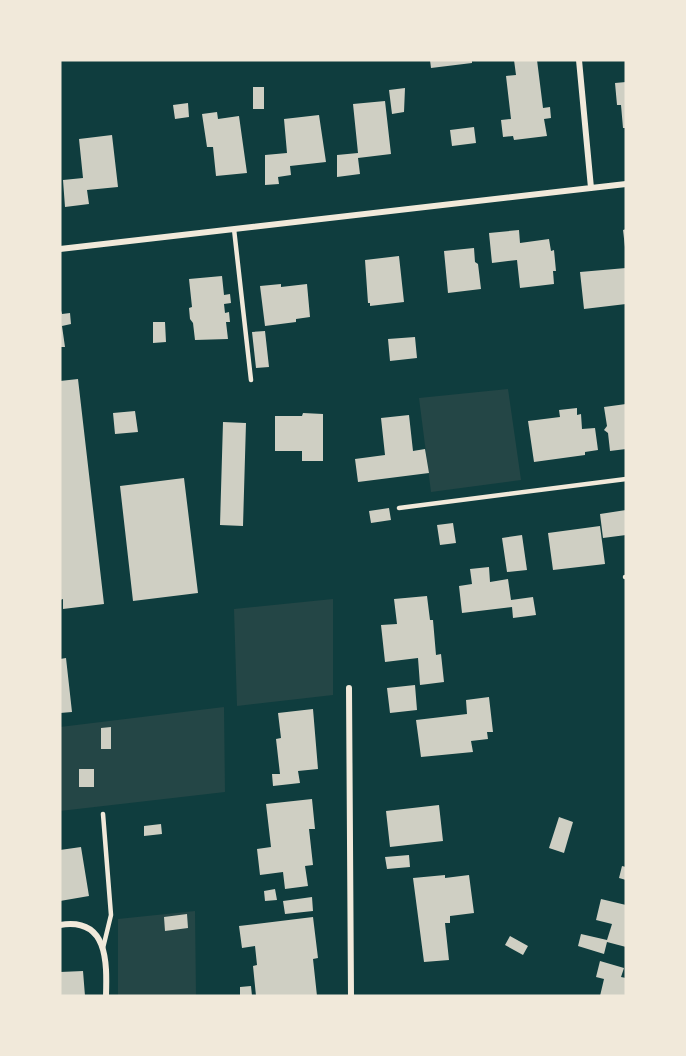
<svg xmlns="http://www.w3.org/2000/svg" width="686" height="1056" font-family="Quicksand,sans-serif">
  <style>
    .green { fill: #244646 }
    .building { fill: #cfcfc3 }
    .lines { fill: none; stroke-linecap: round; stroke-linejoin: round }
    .service { stroke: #f1e9da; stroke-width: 4.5 }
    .minor { stroke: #f1e9da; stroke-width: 6 }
  </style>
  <rect width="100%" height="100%" fill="#0f3d3e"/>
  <path class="green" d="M508 389 521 480 431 492 419 398Z
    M333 599V695L237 706 234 609Z
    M224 707 225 792 60 811V727Z
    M195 911 196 996H118V919Z"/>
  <path class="building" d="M430 60H472V63L431 68Z
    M514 60H537L543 108 550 107 551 118 544 119 547 136 514 140 513 136 503 137 501 120 511 119 506 76 516 75Z
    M626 82V128H623L621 105H617L615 83Z
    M253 87H264V109H253Z
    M405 88 404 112 392 114 389 90Z
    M385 101 391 154 358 158 360 174 337 177V155L358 153 353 104Z
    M188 103 189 117 175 119 173 105Z
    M217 112 218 119 239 116 247 173 216 176 213 147H207L202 114Z
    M319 115 326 162 290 166 291 175 278 177 279 184 265 185V155L287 153 284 119Z
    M474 127 476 143 452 146 450 130Z
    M112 135 118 187 87 190 89 204 65 207 63 180 83 178 79 139Z
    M626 229V247H625L623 230Z
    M519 230 520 243 549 239 551 251 554 250 556 271H553L554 284 520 288 517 260 492 263 489 233Z
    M474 248 475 262 478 264 481 289 448 293 444 251Z
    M399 256 404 302 370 306V303H368L365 260Z
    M626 268V304L584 309 580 272Z
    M222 276 224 295 230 294 231 303 224 304 225 313 229 312 230 322H226L228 339 195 340 193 323 190 319 189 308 192 307 189 279Z
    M281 284V287L307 284 310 317 296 319V322L265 326 260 286Z
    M60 307 62 314 70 313 71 324 62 326 65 347H60Z
    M153 322H165L166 342 153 343Z
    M265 331 269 367 256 368 252 332Z
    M415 337 417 358 390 361 388 339Z
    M78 379 104 604 63 609V599L60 600V381Z
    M626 404V449L610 451 608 433 604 430 607 426 604 407Z
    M577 408V415L581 414 582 429 595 428 598 450 585 452V455L534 462 528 421 560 417 559 410Z
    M135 411 138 432 115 434 113 413Z
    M303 413 323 414V461H302V451H275V416H302Z
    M409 415 413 451 425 449 429 473 358 482 355 459 385 455 381 418Z
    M223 422 246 423 243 526 220 525Z
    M184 478 198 593 133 601 120 486Z
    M389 508 391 520 371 523 369 511Z
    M626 510V535L603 538 600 514Z
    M453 523 456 543 440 545 437 525Z
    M600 526 605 564 553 570 548 533Z
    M522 535 527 570 507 572 502 538Z
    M489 567 490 582 508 579 511 600 533 597 536 615 513 618 512 607 462 613 459 586 472 584 470 569Z
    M427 596 430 620H433L436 655 441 654 444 682 420 685 418 658 385 662 381 625 397 624 394 599Z
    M66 658 72 712 60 713V659Z
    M415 685 417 710 390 713 387 688Z
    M489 697 493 732H487L488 739 471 741 473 752 421 757 416 720 467 714 466 700Z
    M313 709 318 769 298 771 300 783 273 786 272 774H280L276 739 281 738 278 713Z
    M111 727V749H101V728Z
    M79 769H94V787H79Z
    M312 799 315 829H309L313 865 305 866 308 886 285 889 283 872 260 875 257 849 271 847 266 804Z
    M439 805 443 841 390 847 386 811Z
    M559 817 573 822 564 853 549 848Z
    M161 824 162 834 144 836V826Z
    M81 847 89 896 60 901V850Z
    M409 855 410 867 387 869 385 857Z
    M622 866 626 867V880L619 878Z
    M445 875V878L469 875 474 913 450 916V923H445L449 960 424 962 413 878Z
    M275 889 277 900 265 901 264 891Z
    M312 897 313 911 285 914 283 901Z
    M601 899 626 905V947L607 942 604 954 578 946 581 934 607 940 612 924 596 920Z
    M187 914 188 928 165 931 164 917Z
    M313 917 318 958 313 959 317 996H256L253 966 257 965 255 946 242 948 239 926Z
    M510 936 528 946 523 955 505 945Z
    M600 961 624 968 621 977 626 978V996H600L604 979 596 977Z
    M83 971 85 996H60V972Z
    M251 986 252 996H240V987Z"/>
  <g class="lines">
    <path class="service" d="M234 229 251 380
      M399 508 626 479
      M625 577H626
      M103 814 111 915 103 948"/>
    <path class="minor" d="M579 60 591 188
      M60 249 626 184
      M349 688 351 996
      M60 925C108 917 107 962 106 996"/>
  </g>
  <rect width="686" height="1056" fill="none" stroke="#f1e9da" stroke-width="123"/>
</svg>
